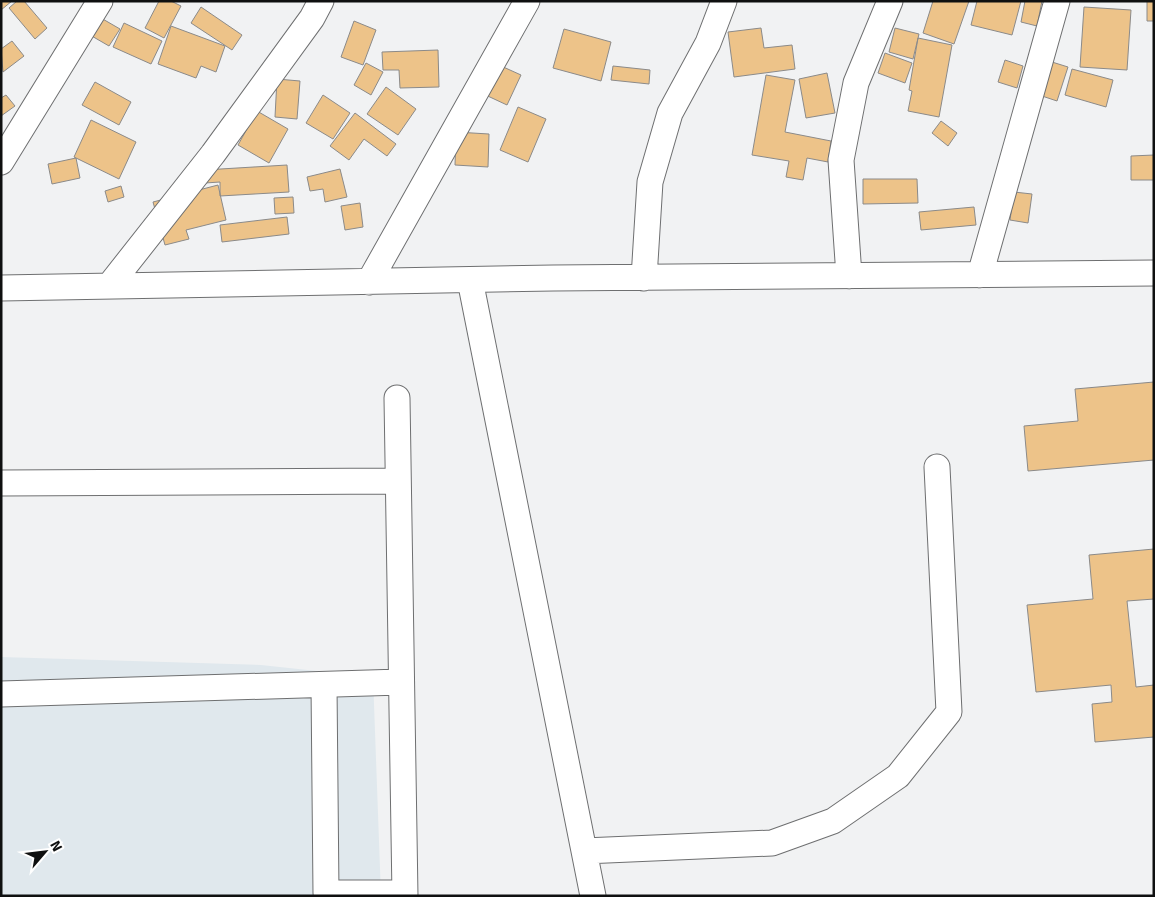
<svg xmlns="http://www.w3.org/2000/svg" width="1155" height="897" font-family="Signika,sans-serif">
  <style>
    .built { fill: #e0e8ed }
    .building { fill: #edc389; stroke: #8b8a89 }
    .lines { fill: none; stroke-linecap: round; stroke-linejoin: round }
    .minor-casing { stroke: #6e6f70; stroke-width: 27 }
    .minor { stroke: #fff; stroke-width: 25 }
  </style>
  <rect width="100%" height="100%" fill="#f1f2f3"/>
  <path class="built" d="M1 657 261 665 373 677 381 896H1Z"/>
  <path class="building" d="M1 1H12L1 10Z
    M17 1H24L47 28 35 39 9 8Z
    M159 1H171L181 6 164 38 145 28Z
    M933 1H969L954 44 923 33Z
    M977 1H1021L1012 35 971 25Z
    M1025 1H1042L1037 26 1021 22Z
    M1147 1H1154V21H1147Z
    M201 7 242 35 232 50 191 23Z
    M1084 7 1131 10 1127 70 1080 67Z
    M101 18 120 29 109 46 90 35Z
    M354 21 376 30 363 65 341 57Z
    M124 23 162 41 151 64 113 47Z
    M171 26 225 46 216 72 201 66 196 78 158 64Z
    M761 28 764 48 792 45 795 69 734 77 728 32Z
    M895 28 919 34 913 59 889 52Z
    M564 29 611 42 601 81 553 68Z
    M918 38 952 45 939 117 908 111 912 91 909 90Z
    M12 41 24 56 3 72 1 49Z
    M438 50 439 87 400 88 399 70H383L382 52Z
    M885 53 912 63 905 83 878 73Z
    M1005 60 1023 66 1017 88 998 82Z
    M490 61 521 75 507 105 477 91Z
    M1052 62 1068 67 1057 101 1042 96Z
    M366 63 383 72 371 95 354 85Z
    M613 66 650 70 649 84 611 80Z
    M1072 69 1113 80 1106 107 1065 95Z
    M827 73 835 113 806 118 799 79Z
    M766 75 795 80 785 132 831 141 828 162 807 158 803 180 786 177 789 161 752 155Z
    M277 79 300 81 297 119 275 117Z
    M95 82 131 102 119 125 82 105Z
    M386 87 416 109 398 135 367 114Z
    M6 95 15 106 1 116V98Z
    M323 95 350 113 333 139 306 123Z
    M518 107 546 119 528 162 500 150Z
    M257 111 288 129 269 163 238 145Z
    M355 113 396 144 387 156 364 139 349 160 330 146Z
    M91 120 136 142 119 179 74 157Z
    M941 121 957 133 948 146 932 133Z
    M456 132 489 134 488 167 455 165Z
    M1154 155V180H1131V156Z
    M76 158 80 178 52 184 48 164Z
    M287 165 289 192 220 196V182L205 183 204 170Z
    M340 169 347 197 325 202 323 189 310 191 307 177Z
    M863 179H917L918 203 863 204Z
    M218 185 226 220 186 230 189 239 165 245 153 202Z
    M121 186 124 197 108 202 105 191Z
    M1014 192 1032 194 1028 223 1010 220Z
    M293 197 294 213 275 214 274 198Z
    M360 203 363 227 345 230 341 206Z
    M974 207 976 225 921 230 919 212Z
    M287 217 289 234 222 242 220 225Z
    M1154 382V460L1028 471 1024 426 1078 421 1075 389Z
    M1154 549V599L1127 601 1136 687 1154 685V737L1095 742 1092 704 1112 702 1111 685 1036 692 1027 605 1093 599 1089 555Z"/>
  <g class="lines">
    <defs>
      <path id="minor" d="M1 162 100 1
        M980 275 1057 1
        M849 276 841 160 856 83 890 1
        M644 278 650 182 670 113 708 43 724 1
        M470 280 593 896
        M369 282 527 1
        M109 286 213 154 312 18 321 1
        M1 288 553 278 1154 273
        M397 398 405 896
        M1 483 398 481
        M324 685 326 893H405
        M1 694 401 682
        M584 851 772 843 833 821 898 776 949 712 937 467"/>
    </defs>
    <use href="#minor" class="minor-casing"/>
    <use href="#minor" class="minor"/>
  </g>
  <rect width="1155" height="897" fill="none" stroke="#0f1010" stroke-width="5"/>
  <g transform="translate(45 852) rotate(62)" stroke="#ffffff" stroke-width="4" paint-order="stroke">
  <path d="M0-4L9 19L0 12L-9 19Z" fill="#0f1010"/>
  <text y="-8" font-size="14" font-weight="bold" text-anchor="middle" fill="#0f1010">N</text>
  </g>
</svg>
